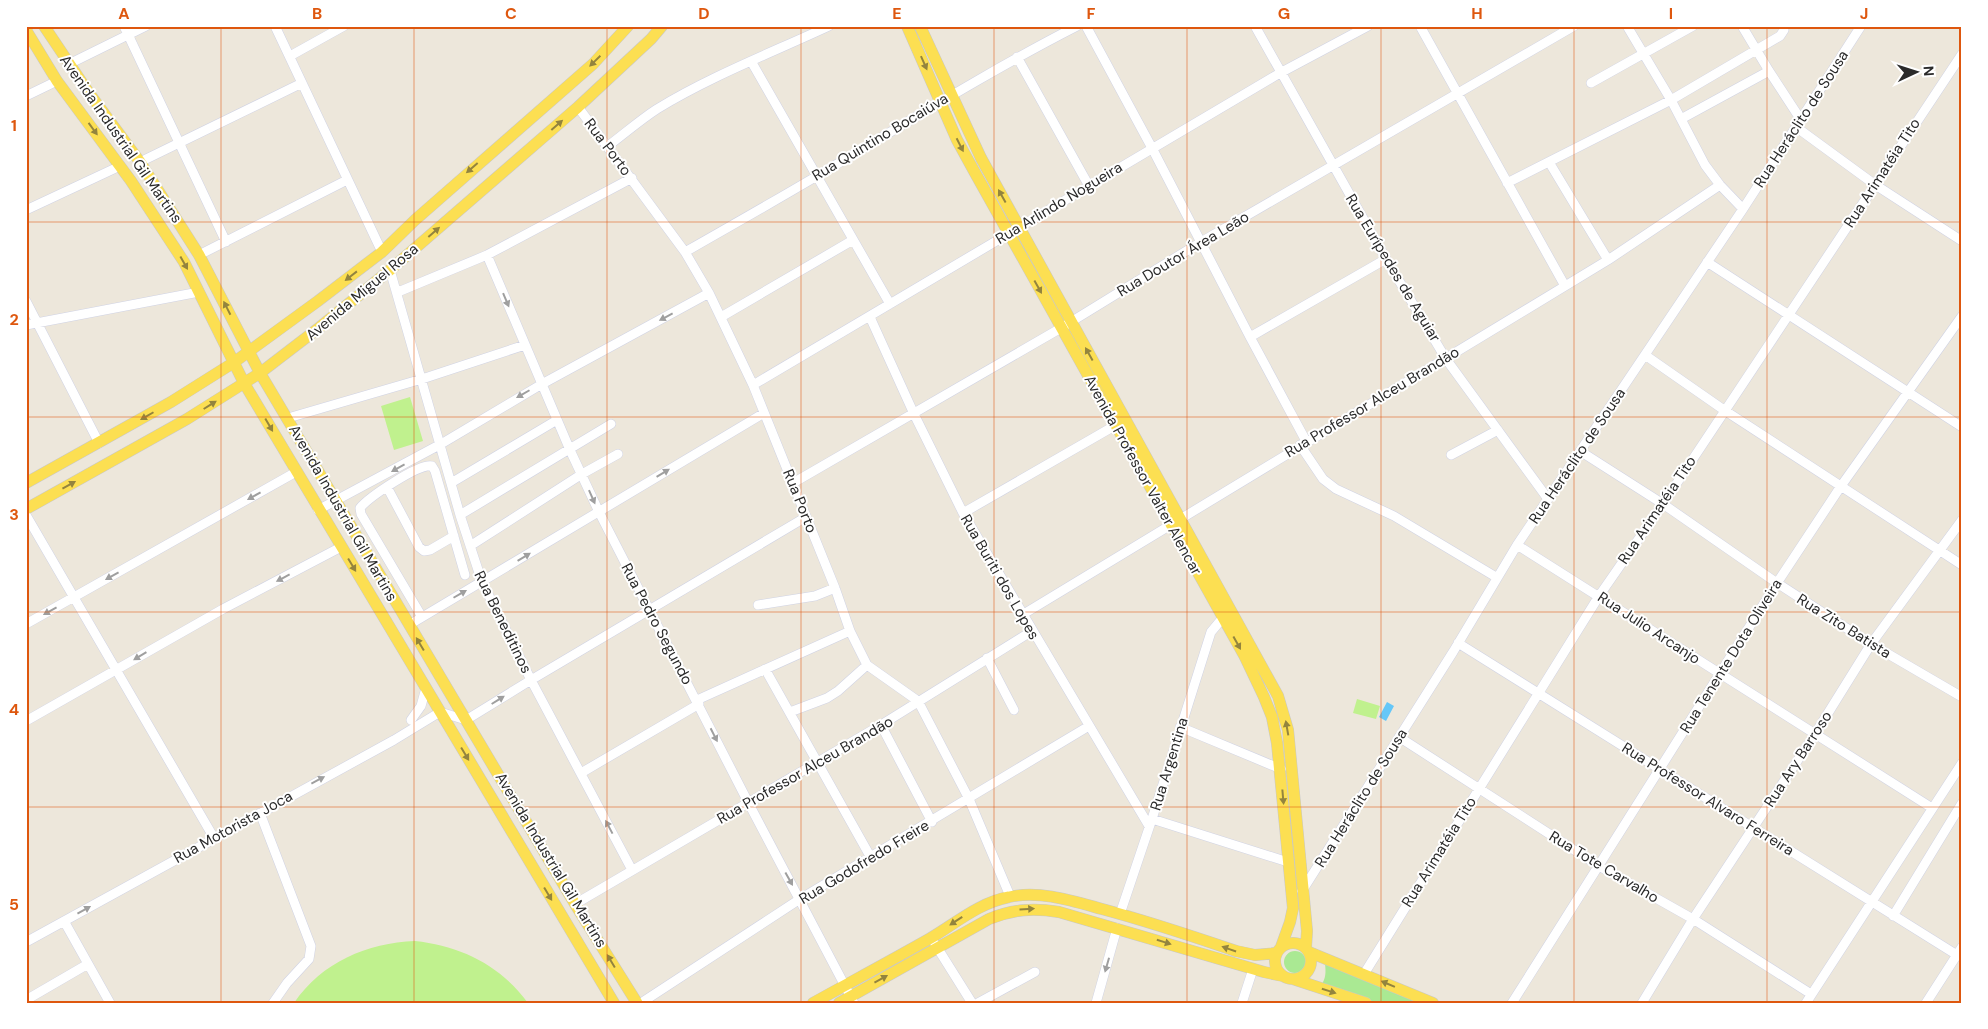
<svg xmlns="http://www.w3.org/2000/svg" width="1988" height="1029" font-family="'DM Sans',sans-serif">
  <style>
    .green { fill: #aae993 }
    .pitch { fill: #c0f18e }
    .water { fill: #65c7f8 }
    .lines { fill: none; stroke-linecap: round; stroke-linejoin: round }
    .minor-casing { stroke: #d0d3e4; stroke-width: 10 }
    .major-casing { stroke: #c8c8c8; stroke-width: 12 }
    .minor { stroke: #fff; stroke-width: 9 }
    .major { stroke: #fcdf52; stroke-width: 11 }
    .oneway { fill: #93843e }
    .oneway2 { fill: #9f9f9f }
    .grid { fill: none; stroke: #de570e; stroke-width: 1; stroke-opacity: 0.55 }
    .labels { text-anchor: middle; stroke-width: 4; stroke-linejoin: round; paint-order: stroke }
    .street-label { font-size: 15px; fill: #2a2a2a; stroke: #fff }
    .neatline { fill: none; stroke: #de570e; stroke-width: 2 }
    .grid-label { font-size: 16px; text-anchor: middle; font-weight: bold; fill: #de570e }
  </style>
  <rect width="100%" height="100%" fill="#ede7db"/>
  <path class="green" d="M1284 962a11 11 0 1 1 22 0a11 11 0 1 1-22 0Z
    M1325 964 1419 1003H1377L1321 986C1326 978 1326 972 1325 964Z"/>
  <path class="pitch" d="M410 397 423 441 394 450 381 406Z
    M1357 699 1380 706 1376 719 1353 713Z
    M415 941C461 946 500 965 528 1003H294C322 962 367 943 415 941Z"/>
  <path class="water" d="M1387 702 1394 706 1386 721 1379 717Z"/>
  <g class="lines">
    <defs>
      <path id="minor" d="M124 26 226 242
        M275 26 382 252
        M1086 26 1152 148 1250 337 1306 441
        M1255 26 1386 259 1446 359 1548 499
        M1420 26 1565 286
        M1627 26 1671 100 1705 165 1720 185 1743 209
        M1742 26 1769 71 1801 120
        M290 56 344 26
        M1017 57 1089 186
        M751 61 890 304
        M69 64 146 26
        M1591 83 1693 26
        M26 96 57 81
        M578 107 685 252 709 293 753 385 835 588 850 631 867 665 918 701 969 799 1010 896
        M1681 119 1769 71
        M1796 127 1874 184 1962 241
        M608 146C624 134 640 120 657 109 711 76 771 53 829 26
        M140 162 302 83
        M1549 162 1608 260
        M1507 183 1671 100 1780 36 1784 30 1783 26
        M26 210 120 166
        M685 252C729 227 773 202 817 176 903 125 987 72 1077 26
        M199 255 347 180
        M487 255 570 450 599 512 748 802 854 1003
        M1707 262 1962 427
        M390 270 460 515 482 582 531 680 632 870
        M398 292 487 255 632 178
        M26 301 99 443
        M721 317 853 240
        M870 317 914 414 963 513 1149 826
        M26 325 199 292
        M1250 337 1386 259
        M1645 355 1724 410 1962 565
        M753 385 1280 73 1368 26
        M288 418 422 379 525 345
        M1300 445 1323 479 1336 489 1394 516 1496 577
        M1580 451 1663 504 1777 583 1871 644 1962 697
        M1451 455 1498 430
        M451 483 557 420
        M793 483 1061 328 1201 242 1574 26
        M387 487 419 547 424 551 430 550 454 536
        M318 510 441 444 542 384 709 293
        M963 513 1116 425
        M26 515 214 838
        M460 515 611 424
        M1517 545 1932 808
        M470 546 582 474 618 454
        M758 605 815 596 835 588
        M1022 615 1608 260 1720 185
        M422 617 361 514 360 508C369 497 419 463 432 466L435 471 465 575
        M26 624 296 472
        M409 625 764 413
        M1458 643 1957 955
        M987 658 1014 710
        M765 669 870 856
        M697 700 850 631
        M790 712 827 698 838 691 867 665
        M411 720 421 706 426 688
        M26 721 223 609 341 547
        M881 725 932 822
        M1180 727 1281 769
        M1399 737 1599 866 1693 919 1811 994
        M581 773 699 704
        M260 813 311 946 309 959 287 983 273 1003
        M1152 819 1288 862
        M1302 891 1453 652 1517 545 1743 209 1861 26
        M575 904 881 725 1032 631
        M1120 914 1152 819 1211 632 1226 614
        M1893 916 1962 803
        M64 921 110 1003
        M26 942 394 740 440 712 466 720 531 680 806 517
        M935 944 972 1003
        M1364 974 1599 596 1663 504 1962 54
        M26 1000 88 964
        M641 1003 800 899 1089 726
        M978 1003 1035 972
        M1096 1003 1117 928
        M1242 1003 1253 969
        M1512 1003 1777 583 1841 486 1962 316
        M1642 1003 1693 919 1815 734 1871 644 1962 520
        M1806 1003 1962 763
        M1926 1003 1962 947"/>
      <path id="major" d="M44 26 89 93 140 162 199 255 260 373 575 904 637 1003
        M907 26 957 140 974 171 1244 655 1264 697 1272 717 1277 743 1293 908 1290 922 1281 947
        M920 26 981 158 1278 696 1288 730 1307 931 1306 947
        M26 30 57 81 131 181 184 262 244 383 614 1003
        M26 483 171 402 233 363 318 301 382 252 415 220 593 64 628 26
        M26 509 187 419 260 373 320 327 390 270 578 107 651 39 662 26
        M1275 961a18 18 0 1 1 36 0a18 18 0 1 1-36 0Z
        M1309 952 1433 1003
        M1293 979 1366 1003
        M813 1003C851 982 890 961 929 939 955 924 978 903 1009 897 1040 890 1073 901 1102 909 1147 921 1192 936 1236 951L1255 955 1277 953
        M839 1003 989 919C1013 909 1034 908 1059 912L1264 972 1283 976"/>
    </defs>
    <use href="#minor" class="minor-casing"/>
    <use href="#major" class="major-casing"/>
    <use href="#minor" class="minor"/>
    <use href="#major" class="major"/>
  </g>
  <defs><path id="oneway-solid" d="M-6-.8H1V-3.2L6.5 0L1 3.2V.8H-6Z" transform="scale(1.25)"/></defs>
  <g class="oneway">
    <use href="#oneway-solid" transform="translate(595 61) rotate(136)"/>
    <use href="#oneway-solid" transform="translate(924 63) rotate(66)"/>
    <use href="#oneway-solid" transform="translate(557 125) rotate(-41)"/>
    <use href="#oneway-solid" transform="translate(93 129) rotate(54)"/>
    <use href="#oneway-solid" transform="translate(960 145) rotate(63)"/>
    <use href="#oneway-solid" transform="translate(472 168) rotate(139)"/>
    <use href="#oneway-solid" transform="translate(1002 196) rotate(-119)"/>
    <use href="#oneway-solid" transform="translate(434 232) rotate(-41)"/>
    <use href="#oneway-solid" transform="translate(184 263) rotate(61)"/>
    <use href="#oneway-solid" transform="translate(351 276) rotate(142)"/>
    <use href="#oneway-solid" transform="translate(1038 287) rotate(61)"/>
    <use href="#oneway-solid" transform="translate(227 308) rotate(-117)"/>
    <use href="#oneway-solid" transform="translate(1089 354) rotate(-119)"/>
    <use href="#oneway-solid" transform="translate(210 405) rotate(-32)"/>
    <use href="#oneway-solid" transform="translate(147 416) rotate(150)"/>
    <use href="#oneway-solid" transform="translate(269 425) rotate(60)"/>
    <use href="#oneway-solid" transform="translate(69 485) rotate(-29)"/>
    <use href="#oneway-solid" transform="translate(352 565) rotate(59)"/>
    <use href="#oneway-solid" transform="translate(1237 643) rotate(61)"/>
    <use href="#oneway-solid" transform="translate(420 644) rotate(-121)"/>
    <use href="#oneway-solid" transform="translate(1287 728) rotate(-100)"/>
    <use href="#oneway-solid" transform="translate(465 754) rotate(59)"/>
    <use href="#oneway-solid" transform="translate(1283 797) rotate(85)"/>
    <use href="#oneway-solid" transform="translate(548 894) rotate(59)"/>
    <use href="#oneway-solid" transform="translate(1027 909) rotate(-3)"/>
    <use href="#oneway-solid" transform="translate(956 921) rotate(147)"/>
    <use href="#oneway-solid" transform="translate(1164 942) rotate(17)"/>
    <use href="#oneway-solid" transform="translate(1229 949) rotate(-161)"/>
    <use href="#oneway-solid" transform="translate(611 961) rotate(-121)"/>
    <use href="#oneway-solid" transform="translate(881 979) rotate(-29)"/>
    <use href="#oneway-solid" transform="translate(1388 984) rotate(-157)"/>
    <use href="#oneway-solid" transform="translate(1329 991) rotate(18)"/>
  </g>
  <g class="oneway2">
    <use href="#oneway-solid" transform="translate(506 300) rotate(67)"/>
    <use href="#oneway-solid" transform="translate(666 317) rotate(152)"/>
    <use href="#oneway-solid" transform="translate(523 394) rotate(150)"/>
    <use href="#oneway-solid" transform="translate(398 468) rotate(151)"/>
    <use href="#oneway-solid" transform="translate(663 473) rotate(-31)"/>
    <use href="#oneway-solid" transform="translate(254 496) rotate(151)"/>
    <use href="#oneway-solid" transform="translate(592 497) rotate(66)"/>
    <use href="#oneway-solid" transform="translate(524 557) rotate(-31)"/>
    <use href="#oneway-solid" transform="translate(112 576) rotate(151)"/>
    <use href="#oneway-solid" transform="translate(283 578) rotate(152)"/>
    <use href="#oneway-solid" transform="translate(460 594) rotate(-30)"/>
    <use href="#oneway-solid" transform="translate(50 611) rotate(151)"/>
    <use href="#oneway-solid" transform="translate(140 656) rotate(149)"/>
    <use href="#oneway-solid" transform="translate(498 700) rotate(-32)"/>
    <use href="#oneway-solid" transform="translate(714 735) rotate(63)"/>
    <use href="#oneway-solid" transform="translate(318 780) rotate(-28)"/>
    <use href="#oneway-solid" transform="translate(609 827) rotate(-118)"/>
    <use href="#oneway-solid" transform="translate(789 879) rotate(61)"/>
    <use href="#oneway-solid" transform="translate(84 910) rotate(-29)"/>
    <use href="#oneway-solid" transform="translate(1107 965) rotate(106)"/>
  </g>
  <path class="grid" d="M221 26V1003M414 26V1003M607 26V1003M801 26V1003M994 26V1003M1187 26V1003M1381 26V1003M1574 26V1003M1767 26V1003M26 222H1962M26 417H1962M26 612H1962M26 807H1962"/>
  <g class="labels">
    <g class="street-label">
      <text transform="translate(1801 119) rotate(-57)" y="5">Rua Heráclito de Sousa</text>
      <text transform="translate(880 137) rotate(-31)" y="5">Rua Quintino Bocaiúva</text>
      <text transform="translate(121 139) rotate(55)" y="5">Avenida Industrial Gil Martins</text>
      <text transform="translate(608 147) rotate(53)" y="5">Rua Porto</text>
      <text transform="translate(1882 173) rotate(-57)" y="5">Rua Arimatéia Tito</text>
      <text transform="translate(1059 203) rotate(-31)" y="5">Rua Arlindo Nogueira</text>
      <text transform="translate(1183 254) rotate(-31)" y="5">Rua Doutor Área Leão</text>
      <text transform="translate(1393 268) rotate(59)" y="5">Rua Eurípedes de Aguiar</text>
      <text transform="translate(362 292) rotate(-40)" y="5">Avenida Miguel Rosa</text>
      <text transform="translate(1372 402) rotate(-31)" y="5">Rua Professor Alceu Brandão</text>
      <text transform="translate(1577 456) rotate(-56)" y="5">Rua Heráclito de Sousa</text>
      <text transform="translate(1143 475) rotate(61)" y="5">Avenida Professor Valter Alencar</text>
      <text transform="translate(800 501) rotate(68)" y="5">Rua Porto</text>
      <text transform="translate(1657 510) rotate(-56)" y="5">Rua Arimatéia Tito</text>
      <text transform="translate(343 513) rotate(60)" y="5">Avenida Industrial Gil Martins</text>
      <text transform="translate(1000 577) rotate(60)" y="5">Rua Buriti dos Lopes</text>
      <text transform="translate(503 622) rotate(64)" y="5">Rua Beneditinos</text>
      <text transform="translate(657 624) rotate(62)" y="5">Rua Pedro Segundo</text>
      <text transform="translate(1844 626) rotate(32)" y="5">Rua Zito Batista</text>
      <text transform="translate(1649 628) rotate(33)" y="5">Rua Julio Arcanjo</text>
      <text transform="translate(1731 656) rotate(-58)" y="5">Rua Tenente Dota Oliveira</text>
      <text transform="translate(1798 759) rotate(-57)" y="5">Rua Ary Barroso</text>
      <text transform="translate(1169 764) rotate(-73)" y="5">Rua Argentina</text>
      <text transform="translate(805 770) rotate(-30)" y="5">Rua Professor Alceu Brandão</text>
      <text transform="translate(1361 798) rotate(-58)" y="5">Rua Heráclito de Sousa</text>
      <text transform="translate(1708 799) rotate(32)" y="5">Rua Professor Alvaro Ferreira</text>
      <text transform="translate(233 827) rotate(-29)" y="5">Rua Motorista Joca</text>
      <text transform="translate(1439 852) rotate(-58)" y="5">Rua Arimatéia Tito</text>
      <text transform="translate(551 860) rotate(59)" y="5">Avenida Industrial Gil Martins</text>
      <text transform="translate(864 862) rotate(-31)" y="5">Rua Godofredo Freire</text>
      <text transform="translate(1604 867) rotate(31)" y="5">Rua Tote Carvalho</text>
    </g>
  </g>
  <rect width="1988" height="1029" fill="none" stroke="#ffffff" stroke-width="55"/>
  <g transform="translate(1916 72) rotate(86)" stroke="#ffffff" stroke-width="4" paint-order="stroke">
  <path d="M0-4L9 19L0 12L-9 19Z" fill="#2a2a2a"/>
  <text y="-8" font-size="14" font-weight="bold" text-anchor="middle" fill="#2a2a2a">N</text>
  </g>
  <rect x="28" y="28" width="1932" height="974" class="neatline"/>
  <g class="grid-label">
    <text x="124" y="19">A</text>
    <text x="317" y="19">B</text>
    <text x="511" y="19">C</text>
    <text x="704" y="19">D</text>
    <text x="897" y="19">E</text>
    <text x="1091" y="19">F</text>
    <text x="1284" y="19">G</text>
    <text x="1477" y="19">H</text>
    <text x="1671" y="19">I</text>
    <text x="1864" y="19">J</text>
    <text x="14" y="131">1</text>
    <text x="14" y="325">2</text>
    <text x="14" y="520">3</text>
    <text x="14" y="715">4</text>
    <text x="14" y="910">5</text>
  </g>
</svg>
